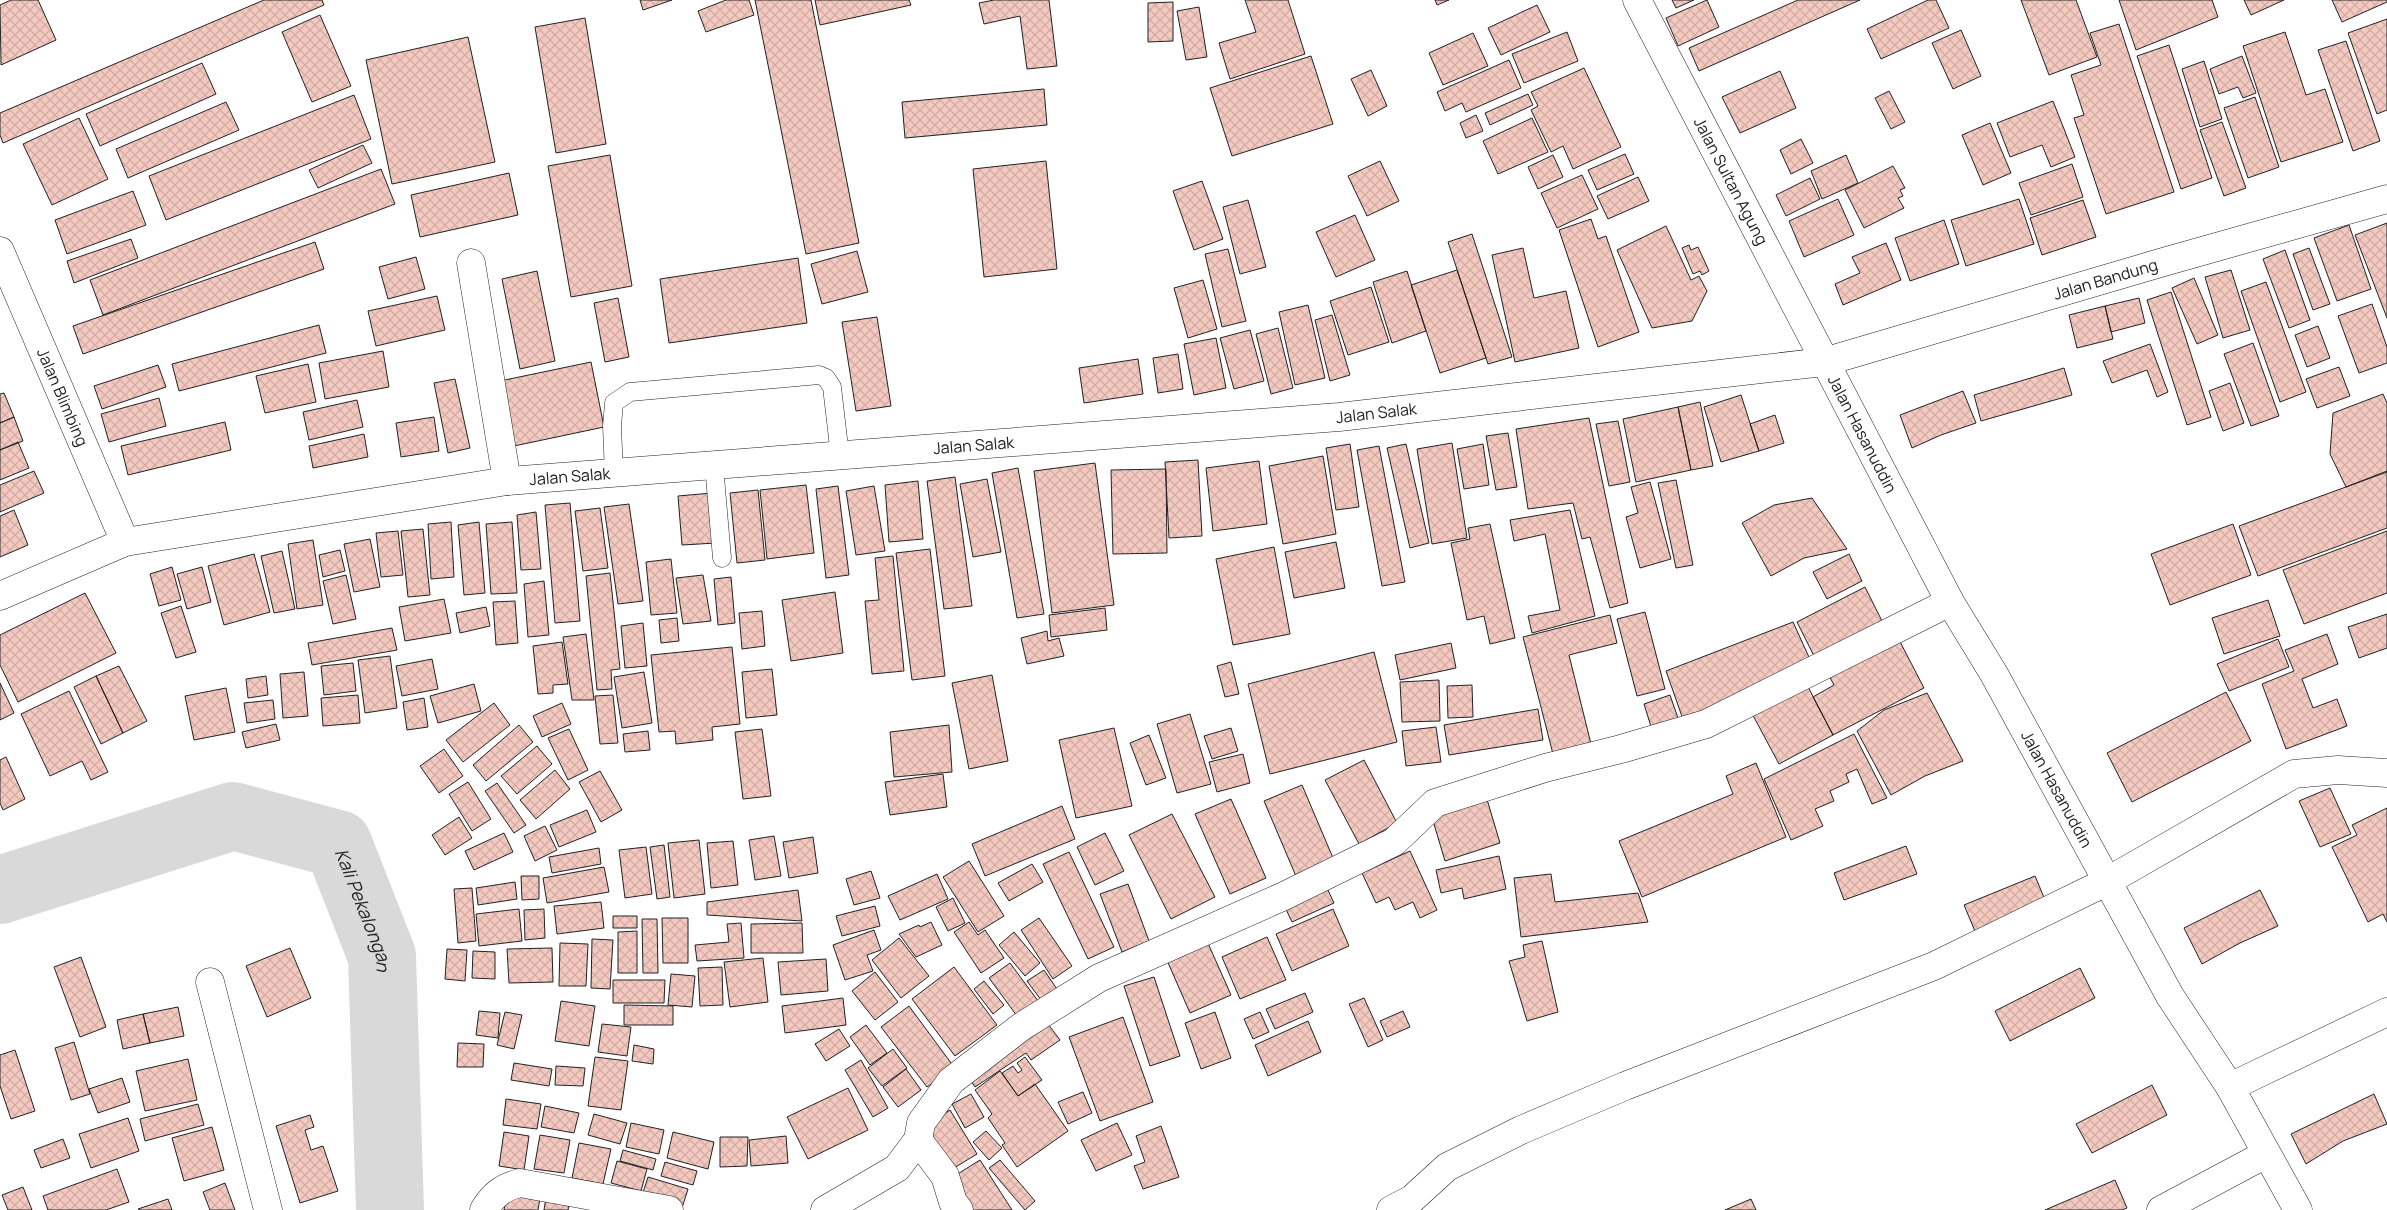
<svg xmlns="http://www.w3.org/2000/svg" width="2387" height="1210" font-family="Manrope,sans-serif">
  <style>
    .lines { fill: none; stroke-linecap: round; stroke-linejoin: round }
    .river { stroke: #d9d9d9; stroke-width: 68 }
    .building { fill: url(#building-cross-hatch); stroke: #222 }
    .lane-casing { stroke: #222; stroke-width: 19 }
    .street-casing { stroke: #222; stroke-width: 29 }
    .secondary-casing { stroke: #222; stroke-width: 29 }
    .primary-casing { stroke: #222; stroke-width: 29 }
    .lane { stroke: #fff; stroke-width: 18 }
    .street { stroke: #fff; stroke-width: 28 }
    .secondary { stroke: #fff; stroke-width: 28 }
    .primary { stroke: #fff; stroke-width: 28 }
    .labels { text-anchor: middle; stroke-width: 4; stroke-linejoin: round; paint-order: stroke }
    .street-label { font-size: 16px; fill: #222; stroke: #fff }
    .water-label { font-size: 18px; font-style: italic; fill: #222; stroke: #fff }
  </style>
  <defs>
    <pattern id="building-cross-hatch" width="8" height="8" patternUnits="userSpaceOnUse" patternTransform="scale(1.25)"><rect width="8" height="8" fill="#f3c9c0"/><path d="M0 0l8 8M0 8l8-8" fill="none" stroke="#d0aca5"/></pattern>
  </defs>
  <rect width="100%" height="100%" fill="#fff"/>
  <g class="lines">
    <path class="river" id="s1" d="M0 890 233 816 338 844 382 956 390 1210"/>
  </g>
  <path class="building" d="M11 0H38L56 40 1 65 0 5Z
    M264 0H322L324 5 3 143 0 135V113Z
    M640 0H672L643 10Z
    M726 0H749L754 15 706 32 698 11Z
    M755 0H811L859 243 806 254Z
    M815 0H909L911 5 820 25Z
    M994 0H1049L1057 66 1027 69 1020 16 984 24 979 3Z
    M1245 0H1288L1305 54 1230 79 1219 43 1256 32Z
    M1435 0H1449L1437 5Z
    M1672 0H1694L1676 8Z
    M1707 0 1719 27 1678 46 1666 18Z
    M1798 0H1860L1699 71 1689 48Z
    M1928 0H1936L1949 28 1881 59 1867 29Z
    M2021 0H2076L2097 57 2049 75Z
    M2119 0H2212L2218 17 2136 50Z
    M2244 0H2284L2251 15Z
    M2332 0H2387V2L2342 22Z
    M1173 2V41L1148 42V3Z
    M1537 5 1550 32 1501 55 1488 28Z
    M1199 7 1207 57 1186 60 1177 11Z
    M320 15 351 86 312 102 282 32Z
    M585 18 606 144 556 153 535 27Z
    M2387 19V110L2377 114 2348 33Z
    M2119 24 2174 192 2106 214 2074 118 2084 115 2071 75 2101 65 2090 33Z
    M1961 30 1981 76 1953 89 1932 43Z
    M1567 32 1578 61 1524 83 1512 54Z
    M2285 32 2306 95 2325 89 2343 142 2281 162 2243 46Z
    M1473 33 1488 66 1443 85 1429 53Z
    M468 37 495 162 392 184 366 60Z
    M2346 41 2380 141 2353 151 2318 50Z
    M2169 45 2212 178 2181 189 2137 56Z
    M1311 56 1333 124 1232 156 1210 88Z
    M2242 56 2256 93 2243 98 2238 87 2219 94 2210 69Z
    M1509 60 1521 88 1466 112 1462 103 1445 111 1437 92Z
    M2204 61 2222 119 2200 127 2182 69Z
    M202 63 216 94 100 146 86 114Z
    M1584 68 1621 147 1573 169 1563 146 1551 152 1531 110 1538 106 1531 92Z
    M1371 70 1387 106 1368 116 1351 79Z
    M1780 71 1796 108 1740 133 1722 97Z
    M1044 89 1047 125 905 138 902 102Z
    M1889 91 1905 122 1891 129 1875 98Z
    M1528 94 1533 105 1490 125 1485 113Z
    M354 95 371 139 166 220 149 176Z
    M2255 97 2279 167 2248 178 2224 108Z
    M2053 101 2075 157 2051 167 2042 145 2010 157 1997 123Z
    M226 102 239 130 128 178 116 149Z
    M1476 115 1483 131 1466 138 1460 123Z
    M79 118 108 179 52 205 23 144Z
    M1532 118 1548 152 1498 174 1483 141Z
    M2222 122 2246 188 2224 196 2200 130Z
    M1990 123 2011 173 1983 185 1962 135Z
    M1801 139 1813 163 1791 174 1780 150Z
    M363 145 372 163 318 188 309 170Z
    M1625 154 1634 174 1597 190 1588 170Z
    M610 155 632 286 571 297 548 166Z
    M1553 155 1563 177 1538 189 1528 167Z
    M1846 155 1858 183 1822 199 1811 171Z
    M1046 161 1057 269 984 277 973 169Z
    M1380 161 1399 201 1367 216 1348 176Z
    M2072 164 2083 197 2031 215 2019 183Z
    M1893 166 1905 188 1900 190 1903 196 1898 198 1904 208 1864 228 1845 190Z
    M381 169 395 204 103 315 90 280Z
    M509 173 518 215 420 237 411 195Z
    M1582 175 1598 209 1557 228 1541 193Z
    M1638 177 1649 201 1608 219 1597 196Z
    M1810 178 1820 199 1786 216 1776 195Z
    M1202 181 1223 239 1194 250 1173 191Z
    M133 191 146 225 67 254 55 220Z
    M1838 199 1854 235 1804 257 1789 221Z
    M2019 199 2034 244 1966 266 1951 220Z
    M1248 200 1266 267 1240 274 1223 207Z
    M2083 200 2096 237 2042 255 2030 218Z
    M1355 215 1375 260 1336 277 1316 232Z
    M1591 219 1598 239 1606 236 1639 332 1598 347 1559 230Z
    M1944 220 1959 264 1910 281 1895 238Z
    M2387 223V318L2355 235Z
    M2349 225 2371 289 2337 301 2314 238Z
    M1666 226 1691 280 1699 276 1707 291 1692 321 1652 328 1617 250Z
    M1472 234 1512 357 1488 364 1448 242Z
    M131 239 138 258 74 283 67 261Z
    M315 242 324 269 83 354 73 326Z
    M1886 243 1901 280 1843 305 1835 284 1860 273 1852 257Z
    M1689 245 1691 250 1698 247 1709 271 1702 275 1700 271 1693 274 1682 248Z
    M1523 248 1534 298 1566 291 1579 348 1515 362 1492 255Z
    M2309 248 2330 304 2313 310 2293 254Z
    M1228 249 1246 321 1222 327 1205 254Z
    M2285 250 2310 320 2289 328 2263 259Z
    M857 251 868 292 822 304 811 264Z
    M416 257 425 289 388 299 379 267Z
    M798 258 807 323 669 343 660 279Z
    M1457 270 1486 358 1440 373 1411 285Z
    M2231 270 2250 330 2223 338 2205 277Z
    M537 271 555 361 520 369 502 279Z
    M1407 271 1426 331 1392 343 1373 282Z
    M2194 278 2218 335 2197 344 2172 288Z
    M1203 280 1217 329 1188 338 1174 288Z
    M2266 282 2306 392 2280 402 2241 291Z
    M1371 287 1389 342 1348 355 1330 301Z
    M2171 292 2211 417 2187 425 2147 300Z
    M437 296 445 330 376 346 368 311Z
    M618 298 629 357 605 362 594 303Z
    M2139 298 2145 323 2111 332 2105 306Z
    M2372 304 2387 347V363L2359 373 2338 316Z
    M1308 305 1325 378 1295 385 1279 312Z
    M2105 306 2113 339 2077 348 2069 315Z
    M1332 315 1350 375 1330 381 1315 320Z
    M877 317 891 406 856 411 842 322Z
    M319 325 326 353 179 391 172 364Z
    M2318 326 2330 358 2307 367 2295 335Z
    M1278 328 1293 388 1271 394 1256 334Z
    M1250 330 1264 381 1234 389 1220 338Z
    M1216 338 1226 388 1194 395 1184 344Z
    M2253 343 2279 416 2251 426 2224 354Z
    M2150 344 2168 392 2157 397 2147 370 2112 383 2103 361Z
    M383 351 389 387 325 399 319 363Z
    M1178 354 1183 389 1158 393 1153 358Z
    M1138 359 1143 394 1084 403 1079 368Z
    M591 362 604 427 514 446 500 381Z
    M308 364 316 402 265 413 256 376Z
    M158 365 166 387 102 409 94 386Z
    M2339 367 2350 396 2317 408 2306 379Z
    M2064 368 2072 395 1981 421 1974 395Z
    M455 379 470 448 448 453 434 383Z
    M2230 383 2244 423 2223 431 2209 391Z
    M1963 391 1976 423 1941 435 1912 448 1900 415Z
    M4 393 14 417 0 423V394Z
    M2383 394 2387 403V471L2346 487 2330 454 2333 413Z
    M1741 395 1759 451 1721 462 1704 407Z
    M159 398 166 426 109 442 101 414Z
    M357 400 363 427 309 440 303 412Z
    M1700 402 1713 466 1691 470 1678 407Z
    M1678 407 1691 470 1636 482 1623 419Z
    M1775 415 1784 443 1759 451 1750 424Z
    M14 417 23 441 0 450V423Z
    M434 417 439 451 401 457 396 423Z
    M1589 418 1628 603 1610 608 1590 537 1582 539 1573 503 1528 509 1516 429Z
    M1618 421 1630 482 1609 486 1596 424Z
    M225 422 231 450 128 475 121 446Z
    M1508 433 1517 487 1496 490 1486 436Z
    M364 434 368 457 313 468 309 446Z
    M18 442 29 468 0 480V450Z
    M1452 443 1467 538 1432 544 1417 449Z
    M1350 444 1359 507 1336 510 1326 448Z
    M1406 444 1429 543 1410 548 1387 448Z
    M1483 444 1489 485 1464 489 1457 449Z
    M1379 446 1405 582 1382 586 1357 450Z
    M1323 456 1336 534 1283 544 1269 466Z
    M1198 460 1202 536 1169 538 1165 462Z
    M1259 461 1267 524 1213 531 1206 468Z
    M1095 463 1114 605 1052 613 1034 471Z
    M1018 468 1044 614 1017 618 992 473Z
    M1166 469 1167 553 1113 554 1111 470Z
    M34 471 44 493 0 512V485Z
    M2387 472V528L2258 576 2239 526Z
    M955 477 972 606 944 609 927 481Z
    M987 479 1001 552 973 557 960 484Z
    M1676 480 1693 565 1676 568 1658 483Z
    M918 481 923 539 889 542 885 485Z
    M1650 482 1671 559 1640 568 1626 517 1638 513 1631 487Z
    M806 485 814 553 767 559 760 490Z
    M838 486 849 575 826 578 816 489Z
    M874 486 885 551 856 555 846 491Z
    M758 490 765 560 737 563 730 493Z
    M712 493 716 543 682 545 678 496Z
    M1812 498 1847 549 1804 558 1771 576 1742 523 1774 505Z
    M570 503 580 621 555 623 545 505Z
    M629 504 643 601 618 604 604 507Z
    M600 508 608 568 583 571 575 511Z
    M14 510 28 545 0 557V516Z
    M1570 510 1595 616 1532 633 1528 616 1560 610 1545 534 1514 541 1510 520Z
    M536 512 541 569 521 570 517 515Z
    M451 522 454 577 431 579 428 524Z
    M479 522 485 593 464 595 458 525Z
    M512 522 517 593 491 594 486 524Z
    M1490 524 1515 638 1490 644 1484 616 1467 620 1451 543 1470 539 1468 528Z
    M2233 524 2251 575 2170 605 2151 554Z
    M423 529 430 595 408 597 401 531Z
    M398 531 403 575 381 577 376 533Z
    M2387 531V593L2304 624 2283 570Z
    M370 539 380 587 354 592 344 544Z
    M313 540 323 605 297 609 288 544Z
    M1336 542 1345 588 1294 598 1285 552Z
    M1274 547 1290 634 1233 645 1216 559Z
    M930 549 945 676 912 680 896 553Z
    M340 550 345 571 323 577 319 555Z
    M282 551 295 609 274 613 261 556Z
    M254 554 270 612 224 625 208 566Z
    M1849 554 1862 581 1827 599 1813 572Z
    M893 556 904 671 872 674 865 601 879 600 875 558Z
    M671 559 677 613 651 615 646 562Z
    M172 567 181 600 159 606 150 574Z
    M202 567 211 602 187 609 177 574Z
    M610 573 620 669 611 670 612 689 597 690 586 576Z
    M346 575 356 619 333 624 323 581Z
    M703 575 711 621 683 624 676 578Z
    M731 577 735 623 718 625 714 579Z
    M544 581 549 635 528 637 524 584Z
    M1865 587 1885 627 1817 662 1797 622Z
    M835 592 843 653 791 661 782 600Z
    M85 593 116 653 18 702 0 665V635Z
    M444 599 451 633 405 641 399 607Z
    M2268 600 2280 636 2224 654 2212 618Z
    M515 601 518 643 496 645 493 602Z
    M181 606 196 652 176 658 161 613Z
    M486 607 490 626 460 633 456 613Z
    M1105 608 1107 630 1051 637 1049 615Z
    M762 611 765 646 742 649 739 613Z
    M1645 612 1665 689 1637 696 1617 619Z
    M2387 614V648L2359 658 2348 627Z
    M1610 615 1617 643 1569 655 1591 744 1553 754 1523 637Z
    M677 618 679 641 661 643 659 620Z
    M1793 622 1813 666 1685 725 1666 671Z
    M643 623 647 666 625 668 621 626Z
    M392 628 397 650 312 665 308 643Z
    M1047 631 1048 641 1059 638 1064 656 1027 664 1021 638Z
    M586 634 594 700H572L563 637Z
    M1896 634 1924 688 1833 735 1813 697 1834 685 1826 670Z
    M2327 634 2338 664 2302 679 2313 708 2337 699 2347 726 2286 749 2262 684 2294 671 2285 650Z
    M2278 639 2289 667 2229 691 2217 664Z
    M562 642 568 684 553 685V693L538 694 533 646Z
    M1451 643 1456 668 1400 680 1395 655Z
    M732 647 740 724 712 727 713 740 676 744 675 731 659 732 651 655Z
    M1374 652 1397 742 1270 774 1248 684Z
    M390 656 397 708 365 713 358 660Z
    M432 659 438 689 402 696 396 666Z
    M1231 662 1239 694 1225 697 1217 666Z
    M353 663 356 691 324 695 321 666Z
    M119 666 147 721 123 733 96 676Z
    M772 669 777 715 746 718 742 672Z
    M304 672 308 716 283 718 280 674Z
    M644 672 652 723 622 728 614 677Z
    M992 675 1008 761 969 769 952 683Z
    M96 676 123 733 101 744 74 687Z
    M266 676 268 695 248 698 246 679Z
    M1804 679 1833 735 1779 764 1749 708Z
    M1439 680 1440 721 1402 722 1400 682Z
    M0 683 14 713 0 720Z
    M474 684 481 711 438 723 430 696Z
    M1472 685 1473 717 1448 718 1447 686Z
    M226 688 235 732 194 740 185 696Z
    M69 691 108 772 91 780 82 761 50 776 21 714Z
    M2226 692 2251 741 2132 802 2107 753Z
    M1927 693 1963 761 1925 776 1891 795 1857 731 1884 710Z
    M358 695 360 723 323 726 321 698Z
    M613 695 618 743 600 744 595 696Z
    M1670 695 1680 724 1653 733 1644 704Z
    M424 698 428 727 407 730 403 702Z
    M273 700 275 719 247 723 244 703Z
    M494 703 510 725 463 762 446 740Z
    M562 703 571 724 542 737 533 716Z
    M1538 709 1543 740 1449 755 1444 725Z
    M1190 714 1211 784 1177 793 1157 724Z
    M276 724 280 740 246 748 242 732Z
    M519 725 533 742 486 781 473 765Z
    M949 725 952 772 894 777 890 732Z
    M1436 727 1441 762 1406 766 1402 731Z
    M1114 728 1132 806 1076 818 1059 740Z
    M1231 728 1238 751 1212 759 1204 736Z
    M569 729 588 770 568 780 548 738Z
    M762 729 771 796 743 799 735 732Z
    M648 731 650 750 625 752 623 734Z
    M1854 734 1887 798 1872 804 1857 769 1846 774 1849 782 1830 791 1834 801 1815 809 1823 826 1791 840 1764 779Z
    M1149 735 1166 778 1146 785 1130 743Z
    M537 746 552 764 517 794 501 776Z
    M444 749 463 776 439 793 420 766Z
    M1243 754 1250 783 1217 792 1209 762Z
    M6 757 25 799 3 810 0 803V760Z
    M1364 760 1397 823 1359 844 1325 780Z
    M1756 763 1786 837 1642 897 1619 841 1733 794 1726 776Z
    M555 770 570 789 536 819 520 800Z
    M600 771 622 810 601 822 579 782Z
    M943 774 947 807 890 815 885 782Z
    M468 782 491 819 472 831 449 794Z
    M497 783 526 825 514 833 485 791Z
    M1302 785 1336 865 1298 881 1264 801Z
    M2330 788 2351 834 2320 847 2299 801Z
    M1486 796 1500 843 1445 861 1431 814Z
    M1231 799 1266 878 1230 894 1195 814Z
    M1062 806 1075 839 985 876 972 844Z
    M2387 808V922L2383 914 2368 922 2332 847 2357 835 2352 825Z
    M587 810 596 832 559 847 550 825Z
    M1172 814 1215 897 1171 919 1129 835Z
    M459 817 472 838 445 855 432 835Z
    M545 826 557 850 535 861 524 836Z
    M504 833 513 852 474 870 465 851Z
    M1105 833 1124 871 1095 885 1077 847Z
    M774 836 781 876 755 880 749 840Z
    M813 837 818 873 789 878 783 842Z
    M699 840 705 894 674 898 668 843Z
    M733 841 738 885 711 888 707 843Z
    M664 845 670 897 657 899 650 847Z
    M1906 846 1917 874 1844 900 1834 873Z
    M646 847 652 894 625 898 619 850Z
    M599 848 601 864 552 873 549 857Z
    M1410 851 1437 910 1420 918 1413 902 1395 910 1389 897 1376 903 1362 873Z
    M1069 852 1114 947 1088 959 1043 864Z
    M1499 856 1506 889 1464 899 1462 888 1441 893 1436 870Z
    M969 861 1004 916 978 932 943 877Z
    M1032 864 1043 882 1009 901 998 883Z
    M604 867 609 892 547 903 543 878Z
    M871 871 880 898 854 905 846 879Z
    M937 874 948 899 900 920 888 896Z
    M1551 874 1555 902 1638 893 1648 922 1521 937 1514 878Z
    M521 876H539V899L522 900Z
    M2035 876 2048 907 1977 936 1964 905Z
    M515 882 517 899 478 905 476 888Z
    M1128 884 1149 941 1122 952 1100 894Z
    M1325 884 1334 903 1292 922 1283 903Z
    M472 888 476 941 458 943 454 889Z
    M798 890 802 921 707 915V902Z
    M2260 890 2278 926 2240 943 2202 964 2184 928Z
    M953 898 965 923 948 931 936 907Z
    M601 902 604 928 557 934 554 906Z
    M875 906 880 926 842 936 836 916Z
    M519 909 522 941 479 946 476 914Z
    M544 909 545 938 525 940 524 910Z
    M1333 909 1349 946 1292 971 1276 934Z
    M613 916H637V928H613Z
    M662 918H688V963H663Z
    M1039 918 1072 966 1053 979 1021 930Z
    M642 919H657L658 973H643Z
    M931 922 942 945 916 957 899 934 919 925 920 927Z
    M969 922 978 935 985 930 1004 958 981 973 954 932Z
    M741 923 744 958 697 961 695 945 729 942 727 924Z
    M802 923 803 953H751V924Z
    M874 930 881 950 867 955 873 971 845 980 833 945Z
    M637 931V973H618V932Z
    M1014 932 1040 963 1025 976 999 945Z
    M1267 937 1286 980 1240 999 1222 957Z
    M899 938 929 976 901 998 872 960Z
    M592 939 613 940 610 989 591 988Z
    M1207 941 1231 995 1190 1013 1166 958Z
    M1542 941 1558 1012 1527 1021 1509 961 1525 957 1523 945Z
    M560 943 588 944 586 986H559Z
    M290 948 311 998 267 1017 246 966Z
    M552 948 553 982 509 983 507 949Z
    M447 949 467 950 465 981 445 979Z
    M473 951 495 952V979L472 978Z
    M81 957 106 1027 80 1037 54 967Z
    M763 958 768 1002 730 1007 724 962Z
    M826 959 828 991 781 995 778 962Z
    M1010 963 1041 1005 1020 1020 989 978Z
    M722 967 723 1005 700 1006 698 968Z
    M954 967 997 1025 955 1056 912 999Z
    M2080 968 2095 998 2010 1041 1995 1011Z
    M1044 970 1057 989 1041 1000 1027 981Z
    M875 972 898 1002 875 1020 852 991Z
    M671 974 695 976 692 1007 668 1005Z
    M1154 977 1180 1056 1150 1066 1124 986Z
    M613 980H665L664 1003H613Z
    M984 981 1004 1005 993 1014 974 989Z
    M1305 993 1313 1012 1275 1029 1266 1009Z
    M843 998 846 1025 785 1033 782 1006Z
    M1364 998 1383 1040 1368 1047 1349 1004Z
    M561 1001 595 1006 589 1046 555 1041Z
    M624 1005 673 1006V1025H624Z
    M909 1006 954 1067 927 1087 881 1027Z
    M178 1007 184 1036 150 1043 143 1014Z
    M479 1011 500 1013 498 1038 476 1035Z
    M1403 1011 1410 1027 1387 1037 1380 1021Z
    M505 1012 522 1015 514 1049 497 1045Z
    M1215 1012 1231 1058 1201 1069 1185 1023Z
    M1260 1012 1269 1032 1253 1039 1244 1019Z
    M143 1014 150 1043 123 1049 117 1020Z
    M1123 1017 1153 1102 1100 1121 1069 1037Z
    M1045 1020 1060 1040 1031 1060 1026 1053 975 1087 966 1073Z
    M1308 1021 1321 1052 1268 1076 1255 1045Z
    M602 1024 631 1027 627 1056 598 1052Z
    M866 1025 887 1053 870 1065 850 1037Z
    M839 1029 850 1046 826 1061 815 1044Z
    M74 1042 90 1094 71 1100 55 1048Z
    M458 1043 484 1044 483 1067H457Z
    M634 1045 654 1049 653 1064 632 1061Z
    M893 1049 907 1068 882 1086 868 1068Z
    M15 1050 35 1111 11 1119 0 1086V1055Z
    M595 1057 628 1061 621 1110 588 1106Z
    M1025 1057 1042 1080 1018 1096 1002 1073 1013 1066 1018 1073 1022 1070 1017 1063Z
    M188 1059 197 1100 145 1111 136 1071Z
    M861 1060 888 1108 873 1117 845 1070Z
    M514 1063 552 1069 549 1086 511 1080Z
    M556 1066 585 1068 583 1086 555 1085Z
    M906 1069 921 1090 898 1107 883 1087Z
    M1000 1071 1018 1096 1035 1084 1068 1131 1017 1167 1002 1145 1005 1143 988 1118 992 1114 975 1090Z
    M122 1078 130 1102 98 1113 89 1089Z
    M2152 1085 2167 1115 2092 1153 2076 1124Z
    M848 1088 868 1130 808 1159 787 1117Z
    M1083 1092 1092 1113 1068 1124 1058 1102Z
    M971 1094 984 1117 965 1128 952 1104Z
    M2374 1094 2387 1124 2343 1141 2306 1164 2291 1134Z
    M506 1099 541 1104 537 1129 503 1125Z
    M198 1104 204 1125 145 1141 140 1119Z
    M545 1106 579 1113 574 1133 541 1127Z
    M950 1110 977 1154 949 1171 923 1127Z
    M594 1114 627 1123 620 1144 588 1135Z
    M310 1115 314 1127 305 1130 311 1150 323 1146 338 1191 300 1203 276 1126Z
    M128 1118 139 1151 91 1168 79 1134Z
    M631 1123 664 1130 659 1154 626 1147Z
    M1117 1123 1132 1155 1096 1171 1081 1140Z
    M1161 1126 1179 1177 1143 1189 1134 1166 1145 1162 1136 1136Z
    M212 1127 224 1170 184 1181 172 1138Z
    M986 1131 1002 1148 989 1160 973 1142Z
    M504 1132 529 1136 524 1170 499 1166Z
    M673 1132 714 1142 708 1169 667 1158Z
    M540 1135 570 1140 564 1173 534 1169Z
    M786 1136 788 1163 751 1166 749 1140Z
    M720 1137H748L747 1166 720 1167Z
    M63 1139 70 1158 41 1168 34 1150Z
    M579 1143 611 1149 603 1184 572 1178Z
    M623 1150 656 1159 653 1170 620 1161Z
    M980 1160 1012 1210H967L948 1180Z
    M1000 1160 1035 1201 1025 1210 989 1168Z
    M617 1161 647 1169 641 1191 611 1183Z
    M665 1162 697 1171 693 1185 661 1176Z
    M117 1169 129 1202 106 1210H48L43 1196Z
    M648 1177 688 1189 682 1208 642 1196Z
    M2115 1180 2127 1208 2122 1210H2045Z
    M225 1183 235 1210H210L203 1192Z
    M23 1187 32 1210H8L2 1195Z
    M507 1193 540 1198 538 1210H504Z
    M546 1197 570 1202 568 1210H544Z
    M168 1199 172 1210H139L138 1209Z
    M1751 1199 1756 1210H1725Z"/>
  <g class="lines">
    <defs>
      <path id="lane" d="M714 465 722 558
        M614 473 612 426 614 403 630 392 819 375 826 378 832 387 840 456"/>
      <g id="street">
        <path id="s2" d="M0 251 125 542"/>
        <path d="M471 263 507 481"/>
        <path d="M210 982 268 1210"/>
        <path d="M2230 1087 2387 1012"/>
        <path d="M918 1140 945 1176 953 1202 959 1210"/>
        <path d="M484 1210C493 1195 503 1187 520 1183L669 1210"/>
        <path d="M825 1210 897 1168 918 1140 921 1123 951 1081 1021 1027 1099 978 1284 896 1394 842 1435 803 1545 768 1621 749 1706 724 1950 602"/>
        <path d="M1391 1210 1412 1199 1447 1167 1521 1130 1625 1086 1934 966 2106 882 2294 774 2338 770 2387 773"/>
        <path d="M2161 1210 2266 1154"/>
      </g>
      <g id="secondary">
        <path id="s3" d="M0 596 125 542 507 481 1339 417 1824 362 2160 263 2387 199"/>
      </g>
      <g id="primary">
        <path id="s4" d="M1637 0 1950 602 1994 674 2170 996 2230 1087 2298 1210"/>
      </g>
    </defs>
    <use href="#lane" class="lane-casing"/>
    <use href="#street" class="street-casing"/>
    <use href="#secondary" class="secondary-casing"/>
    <use href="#primary" class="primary-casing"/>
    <use href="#lane" class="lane"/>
    <use href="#street" class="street"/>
    <use href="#secondary" class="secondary"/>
    <use href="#primary" class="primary"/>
  </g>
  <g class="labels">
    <g class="street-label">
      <text dy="6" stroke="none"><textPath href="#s4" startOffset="204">Jalan Sultan Agung</textPath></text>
      <text dy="6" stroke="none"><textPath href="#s3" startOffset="2139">Jalan Bandung</textPath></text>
      <text dy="6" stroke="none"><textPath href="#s2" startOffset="159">Jalan Blimbing</textPath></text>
      <text dy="6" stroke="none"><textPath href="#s3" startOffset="1395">Jalan Salak</textPath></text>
      <text dy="6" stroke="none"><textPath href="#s4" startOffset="489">Jalan Hasanuddin</textPath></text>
      <text dy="6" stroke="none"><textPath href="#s3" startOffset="991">Jalan Salak</textPath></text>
      <text dy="6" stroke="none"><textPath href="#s3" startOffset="586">Jalan Salak</textPath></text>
      <text dy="6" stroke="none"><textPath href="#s4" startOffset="894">Jalan Hasanuddin</textPath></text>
    </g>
    <g class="water-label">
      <text dy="6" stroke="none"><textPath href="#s1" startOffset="424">Kali Pekalongan</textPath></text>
    </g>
  </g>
</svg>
